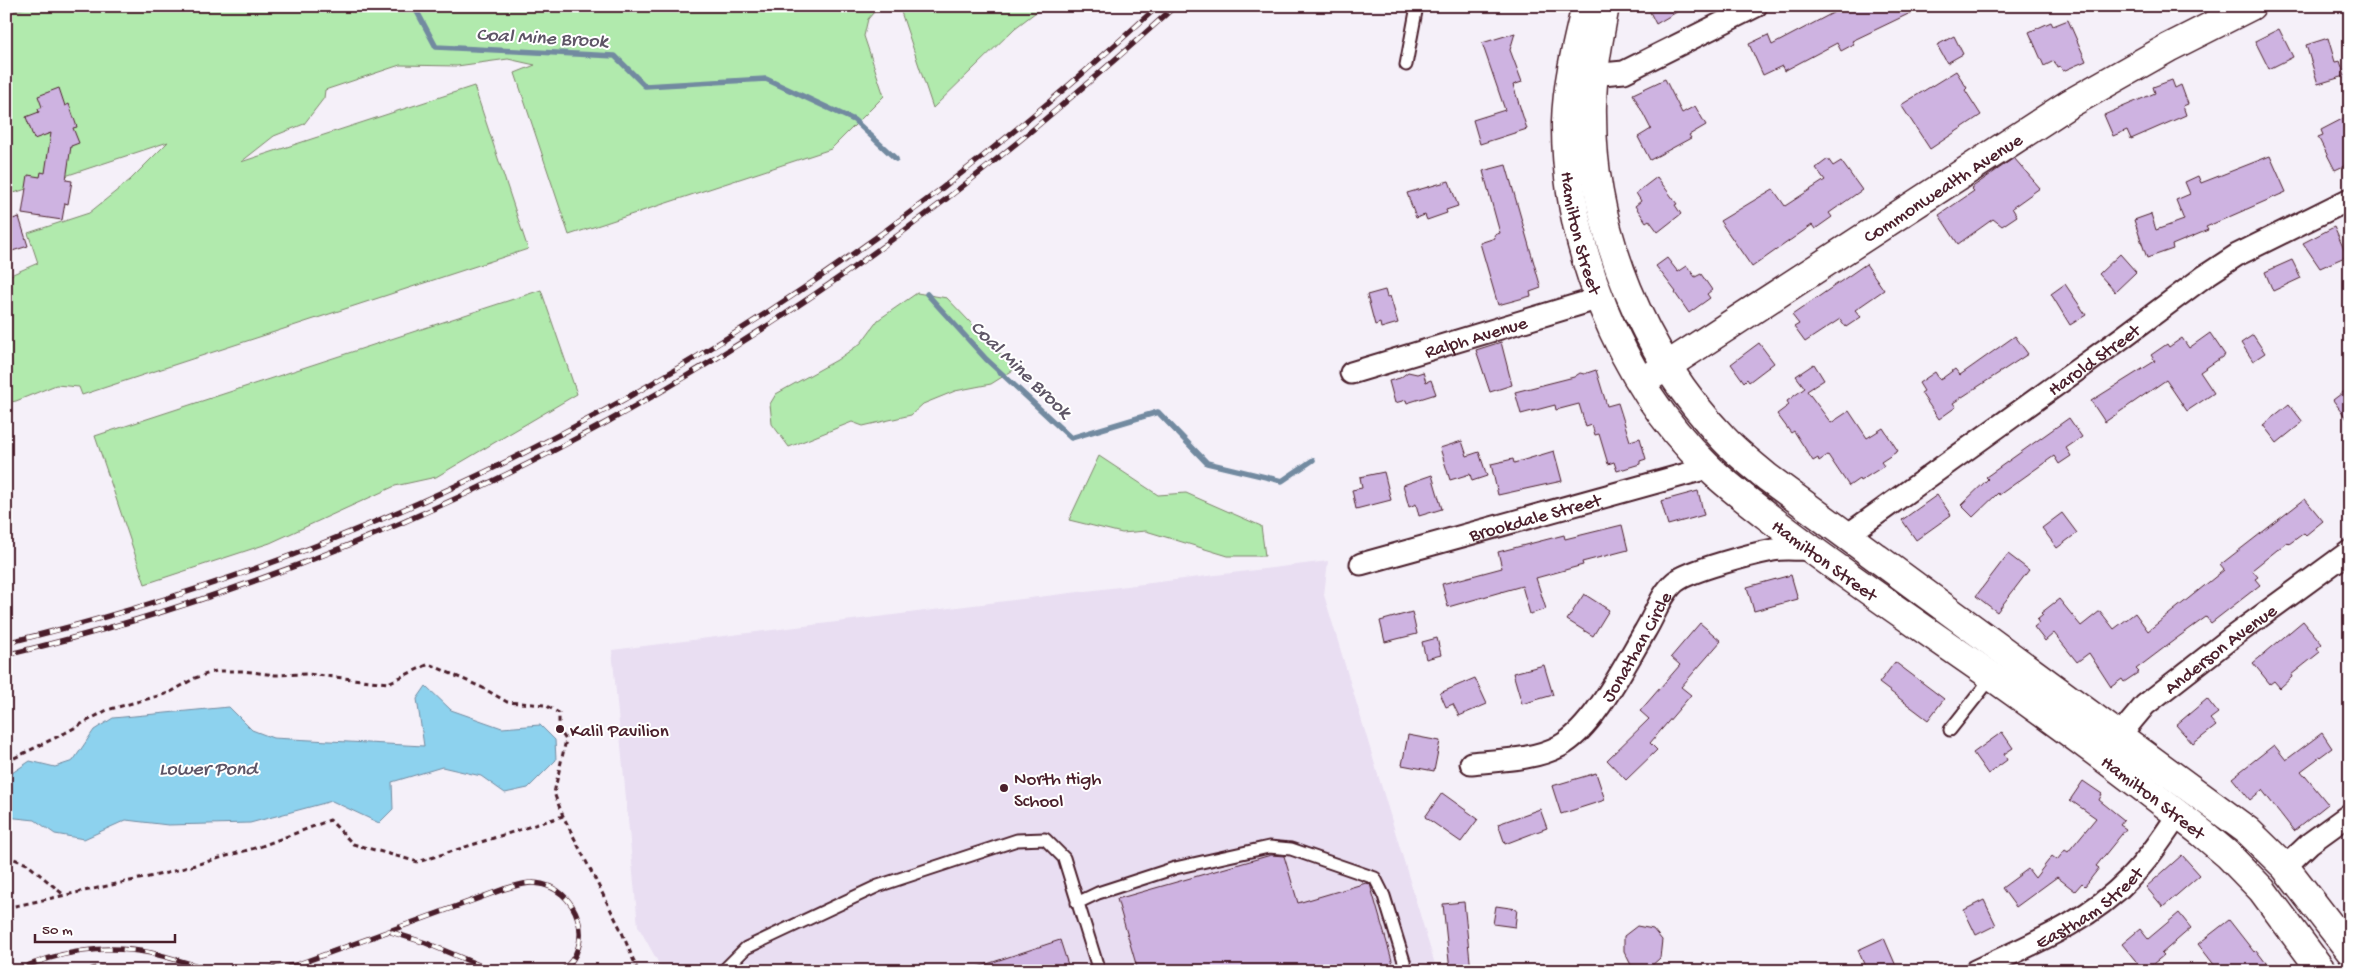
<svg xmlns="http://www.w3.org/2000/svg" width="2356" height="977" font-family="'Gochi Hand',sans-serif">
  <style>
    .built { fill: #e9def2 }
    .green { fill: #b1eaad; stroke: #7e846c }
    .water { fill: #8dd2ee; stroke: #728aa0 }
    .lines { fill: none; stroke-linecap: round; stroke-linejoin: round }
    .stream { stroke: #728aa0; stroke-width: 5.5 }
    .building { fill: #ceb3e1; stroke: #4a1f2b }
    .lane-casing { stroke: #4a1f2b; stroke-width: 15 }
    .street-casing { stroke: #4a1f2b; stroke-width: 25 }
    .secondary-casing { stroke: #4a1f2b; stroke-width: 31 }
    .path { stroke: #4a1f2b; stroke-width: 3; stroke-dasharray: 5 4; stroke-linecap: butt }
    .lane { stroke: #fff; stroke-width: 11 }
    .street { stroke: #fff; stroke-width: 21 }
    .secondary { stroke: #fff; stroke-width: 28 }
    .rail-casing { stroke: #4a1f2b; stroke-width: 5.5 }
    .rail { stroke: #fff; stroke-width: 4; stroke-dasharray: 11; stroke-linecap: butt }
    .poi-dot { fill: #4a1f2b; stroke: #fff; stroke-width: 2 }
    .labels { text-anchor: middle; stroke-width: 4; stroke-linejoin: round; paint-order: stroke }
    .street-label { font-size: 19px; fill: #4a1f2b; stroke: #fff }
    .poi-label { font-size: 19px; fill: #4a1f2b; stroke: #fff; text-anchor: start }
    .water-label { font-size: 20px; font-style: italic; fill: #5e5566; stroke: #fff }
  </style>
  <rect width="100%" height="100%" fill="#f5f0f9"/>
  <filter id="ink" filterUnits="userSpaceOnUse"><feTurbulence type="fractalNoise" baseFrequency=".02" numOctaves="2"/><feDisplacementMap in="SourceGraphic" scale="10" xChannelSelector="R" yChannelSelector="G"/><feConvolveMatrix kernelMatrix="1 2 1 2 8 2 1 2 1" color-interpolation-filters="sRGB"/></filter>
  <g filter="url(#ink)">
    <path class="built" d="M1328 561 1324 595 1437 971H663L638 926 612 650Z"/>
    <path class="green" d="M31 6H879L868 19 864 36 884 96 831 149 569 235 515 73 535 65 508 59 457 66 400 65 325 90 324 98 304 124 274 136 241 162 474 86 528 249 82 395 79 387 56 385 16 401 6 403V277L38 263 28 233 89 213 130 180 168 142 14 193 6 168V14Z
      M899 6H1044L1015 28 933 108Z
      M541 290 577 394 436 477 395 486 270 543 145 584 95 436Z
      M917 293 947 298 1015 369 991 384 955 391 923 404 911 415 863 426 852 422 789 447 772 424 770 404 776 394 837 360 861 343 878 320Z
      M1099 456 1158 495 1186 493 1261 526 1265 556H1228L1146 531 1122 533 1069 520Z"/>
    <path class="water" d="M426 686 451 710 502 728 540 725 555 740 556 760 528 788 505 793 481 776 442 767 392 782 393 809 379 823 332 801 250 823 168 825 126 820 84 839 55 834 35 820 6 817V777L30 761 55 767 73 761 94 730 113 718 229 707 252 730 273 738 424 746 417 699Z"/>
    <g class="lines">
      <path class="stream" d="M414 6 436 47 615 56 645 86 766 79 854 120 896 159
        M927 294 986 359 1071 438 1158 412 1207 463 1282 481 1313 460"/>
    </g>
    <path class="building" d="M1647 6H1687L1656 24Z
      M1846 6H1925L1852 41 1854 44 1841 51 1837 43 1784 71 1782 66 1763 75 1749 44 1768 35 1772 45Z
      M2068 20 2086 61 2063 71 2060 66 2057 67 2054 61 2044 66 2029 32 2051 22 2053 26Z
      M2279 29 2293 57 2269 69 2255 41Z
      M1515 33 1510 50 1522 82 1513 85 1527 129 1480 144 1473 120 1505 110 1482 43Z
      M1954 36 1963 54 1947 63 1937 45Z
      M2328 38 2335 62 2340 61 2345 76 2318 84 2306 45Z
      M1956 71 1967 88 1965 90 1981 115 1930 149 1901 105Z
      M1665 79 1682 113 1695 106 1706 125 1689 135 1691 138 1650 160 1638 137 1651 129 1633 94Z
      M2172 80 2175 88 2181 85 2188 104 2183 106 2186 115 2131 139 2127 130 2113 136 2104 115 2155 93 2153 87Z
      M59 88 65 106 69 104 77 127 73 128 79 143 71 146 66 180 72 181 68 204 65 203 62 220 22 214 28 175 40 177 41 172 45 173 51 133 34 139 26 117 39 112 38 109 42 107 38 96Z
      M2350 115V163L2335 170 2318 137 2323 135 2321 130Z
      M2270 156 2286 192 2206 227 2208 230 2172 245 2173 249 2147 258 2134 220 2151 214 2156 230 2184 220 2176 200 2190 194 2185 182 2198 176 2201 183Z
      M2014 158 2040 188 2012 208 2017 216 2002 226 1993 219 1958 244 1939 215 1974 191 1971 188Z
      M1828 159 1833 166 1841 161 1862 190 1829 213 1832 217 1815 229 1812 225 1752 267 1720 221 1773 189 1785 206 1825 180 1816 168Z
      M1506 165 1541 288 1530 292 1531 296 1498 305 1480 243 1495 238 1494 235 1500 233 1483 171Z
      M1657 177 1677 204 1675 205 1681 214 1658 232 1649 220 1646 222 1635 206 1641 201 1636 193Z
      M1449 181 1458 206 1446 210 1447 213 1427 220 1425 215 1416 218 1407 193Z
      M19 217 28 246 6 253V221Z
      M2334 227 2347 256 2320 268 2303 243Z
      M2120 254 2136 272 2115 292 2099 274Z
      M1667 258 1678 272 1687 266 1695 277 1701 274 1712 290 1707 294 1710 298 1689 313 1675 293 1676 292 1656 266Z
      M2292 260 2301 278 2273 291 2265 272Z
      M1866 264 1884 290 1855 310 1861 317 1846 327 1840 319 1805 342 1794 327 1799 324 1792 315Z
      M2065 284 2086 315 2070 325 2051 294Z
      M1385 290 1387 297 1390 296 1398 323 1381 328 1380 323 1375 325 1367 295Z
      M2210 333 2225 355 2200 372 2214 393 2187 411 2166 380 2105 422 2091 401 2155 361 2151 355 2167 344 2169 347 2182 338 2189 348Z
      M2253 335 2265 353 2253 361 2241 343Z
      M2015 336 2028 354 1953 403 1956 407 1939 419 1921 393 1924 391 1919 383 1935 372 1940 380 1955 369 1960 375Z
      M1501 342 1512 385 1490 392 1476 350Z
      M1759 343 1774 363 1749 382 1747 379 1744 382 1731 364Z
      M1814 364 1824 380 1807 391 1831 423 1849 411 1867 438 1883 428 1898 451 1881 462 1884 466 1860 481 1859 479 1849 486 1828 455 1819 461 1818 458 1813 461 1794 431 1791 433 1777 414 1789 405 1787 401 1805 388 1796 376Z
      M1596 370 1607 406 1618 403 1630 441 1640 438 1646 459 1640 461V464L1617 471 1614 462 1608 464 1599 434 1595 435 1592 425 1586 427 1579 404 1556 410 1555 405 1521 414 1515 392 1574 377 1580 373 1584 374Z
      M1408 372 1417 374 1423 372 1426 382 1431 380 1436 394 1407 403 1406 400 1395 403 1389 381 1400 378Z
      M2350 387V423L2333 400Z
      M2289 404 2303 422 2277 443 2263 425Z
      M2069 418 2082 437 2066 448 2071 456 2059 464 2054 456 1999 495 1998 493 1973 517 1961 505 1988 479 1986 477Z
      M1462 441 1467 456 1479 452 1487 476 1472 481 1470 474 1450 480 1440 448Z
      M1554 451 1562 481 1498 495 1491 464 1513 459 1514 463Z
      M1384 472 1391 500 1356 509 1352 490 1362 488 1360 477Z
      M1432 475 1442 509 1419 516 1416 504 1409 507 1403 485Z
      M1698 491 1704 515 1668 525 1661 501Z
      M1937 495 1951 515 1916 540 1902 520Z
      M2305 499 2323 521 2306 535 2304 533 2289 544 2287 542 2252 570 2258 577 2255 579 2260 585 2211 623 2206 617 2177 638 2136 669 2139 672 2124 682 2122 679 2111 687 2089 653 2077 662 2054 633 2045 641 2034 627 2039 623 2037 620 2043 615 2041 613 2059 599 2081 626 2100 611 2114 629 2135 613 2148 631 2224 570 2220 565Z
      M2062 513 2077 533 2057 548 2042 528Z
      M1622 525 1628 550 1582 562 1583 565 1536 578 1546 609 1530 614 1522 586 1448 607 1442 584 1502 568 1498 552 1564 535 1565 539Z
      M2008 554 2029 570 1997 612 1976 596Z
      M1791 575 1798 599 1754 611 1747 587Z
      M1584 594 1609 610 1593 636 1567 620Z
      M1412 612 1417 634 1385 642 1380 621Z
      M2303 621 2322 644 2317 648 2320 652 2291 675 2292 677 2280 688 2274 681 2270 684 2253 663Z
      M1700 623 1721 641 1681 687 1691 695 1650 743 1657 750 1626 780 1607 760 1649 719 1640 711 1680 665 1671 657Z
      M1437 638 1441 655 1426 659 1422 642Z
      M1895 662 1944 699 1928 720 1879 683Z
      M1544 665 1553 695 1522 704 1513 673Z
      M1475 678 1487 704 1459 716 1453 704 1446 707 1440 693Z
      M2207 699 2218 713 2210 719 2216 726 2193 744 2176 725Z
      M2002 732 2013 748 2004 754 2007 760 1988 774 1973 753Z
      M2322 733 2332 748 2301 771 2328 804 2294 831 2262 790 2250 800 2232 778 2274 745 2286 760Z
      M1408 735 1440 741 1434 771 1402 765Z
      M1596 773 1605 800 1561 814 1552 786Z
      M2083 781 2102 794 2099 800 2124 820 2120 825 2126 829 2096 866 2099 868 2085 886 2082 883 2075 891 2057 877 2016 907 2002 888 2028 869 2035 878 2052 856 2057 860 2065 850 2068 852 2096 818 2070 800Z
      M1442 793 1478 819 1461 842 1425 817Z
      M1540 809 1547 828 1505 844 1498 824Z
      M1271 855 1284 856 1298 903 1366 883 1370 884 1395 971H1138L1117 899Z
      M2182 855 2200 875 2163 907 2146 887Z
      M1984 900 1996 925 1976 935 1964 910Z
      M1464 902 1471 971H1450L1443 904Z
      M1496 906 1517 909 1515 927 1493 924Z
      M2179 913 2191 928 2161 954 2163 956 2144 971 2122 944 2140 929 2148 939Z
      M2229 920 2254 952 2256 950 2272 971H2219L2198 944Z
      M1637 926 1653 929 1662 940 1660 958 1649 968 1631 965 1624 951V936Z
      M1884 938 1896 966 1886 971H1867L1858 950Z
      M1060 940 1070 971H976L975 968Z"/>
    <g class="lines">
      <defs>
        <path id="lane" d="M1406 65 1417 6
          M1950 730 1992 677
          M1077 903 1098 893 1175 868 1269 847 1291 849 1375 878 1384 896 1407 971
          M723 971 746 948 878 886 1017 840 1045 839 1064 858 1099 971"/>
        <g id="street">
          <path d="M1580 76 1624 72 1756 6"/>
          <path id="s1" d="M1351 373 1600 298"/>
          <path id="s2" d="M1846 536 2119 340 2205 276 2237 255 2350 199"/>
          <path id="s3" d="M1361 564 1708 468"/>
          <path id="s4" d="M2109 748 2145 705 2231 638 2350 551"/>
          <path id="s5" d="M1471 763C1500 760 1534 760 1560 746 1593 729 1626 663 1645 631 1655 615 1661 594 1675 582 1690 570 1753 554 1773 550 1784 548 1799 550 1811 549"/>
          <path d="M2285 867 2310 843 2350 814"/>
          <path id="s6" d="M1975 971C2029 945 2087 923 2129 879 2148 860 2163 837 2178 815"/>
        </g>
        <g id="secondary">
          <path id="s7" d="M1586 6C1577 44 1567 83 1566 122 1565 243 1619 381 1707 466 1725 484 1747 500 1767 516 1828 563 1891 606 1954 650 2038 708 2121 770 2202 833L2228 855 2262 890 2322 971"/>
          <path d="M1605 6C1598 42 1591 79 1592 116 1592 233 1643 354 1724 439 1737 453 1752 464 1767 477L2248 831 2285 867 2350 951"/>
          <path id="s8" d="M1653 375 2069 104 2168 48 2251 6"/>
        </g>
      </defs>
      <use href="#lane" class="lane-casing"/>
      <use href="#street" class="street-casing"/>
      <use href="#secondary" class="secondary-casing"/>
      <path class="path" d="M6 762 65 733 107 710 169 693 195 678 216 671H243L275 675 308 674 388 683 429 664 483 688 507 702 545 705 559 713V729L566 740 554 793 563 816 621 930 638 971
        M6 856 27 864 64 895
        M6 908 167 873 262 846 330 820 353 844 418 862 563 816
        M82 971 98 966 137 971"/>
      <use href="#lane" class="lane"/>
      <use href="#street" class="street"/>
      <use href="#secondary" class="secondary"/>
      <defs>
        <path id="rail" d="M6 643C449 537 825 313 1158 6
          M6 655C395 561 730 382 1036 127 1083 87 1130 48 1175 6
          M391 932 426 943 493 971
          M16 971C58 951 105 944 151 953 173 958 195 966 218 971
          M254 971 296 965 504 889C513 887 524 882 534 883 579 886 597 946 561 971"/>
      </defs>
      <use href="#rail" class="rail-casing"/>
      <use href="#rail" class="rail"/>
    </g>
  </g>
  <g class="poi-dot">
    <circle cx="560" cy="729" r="5"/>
    <circle cx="1004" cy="788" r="5"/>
  </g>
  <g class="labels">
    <g class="street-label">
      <text dy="7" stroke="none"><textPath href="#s8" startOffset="345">Commonwealth Avenue</textPath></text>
      <text dy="7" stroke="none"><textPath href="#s7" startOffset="230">Hamilton Street</textPath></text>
      <text dy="7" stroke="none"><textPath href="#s1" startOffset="130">Ralph Avenue</textPath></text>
      <text dy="7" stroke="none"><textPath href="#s2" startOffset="304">Harold Street</textPath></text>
      <text dy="7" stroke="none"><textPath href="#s3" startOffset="180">Brookdale Street</textPath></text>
      <text dy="7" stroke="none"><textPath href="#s7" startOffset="650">Hamilton Street</textPath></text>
      <text dy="7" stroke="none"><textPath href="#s5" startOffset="218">Jonathan Circle</textPath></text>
      <text dy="7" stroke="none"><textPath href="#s4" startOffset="150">Anderson Avenue</textPath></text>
      <text dy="7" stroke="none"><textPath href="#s7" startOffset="1055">Hamilton Street</textPath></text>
      <text dy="7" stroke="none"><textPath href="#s6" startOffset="131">Eastham Street</textPath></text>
    </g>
    <g class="poi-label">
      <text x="570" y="736">Kalil Pavilion</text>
      <text x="1014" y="784">North High<tspan x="1014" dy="22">School</tspan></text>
    </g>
    <g class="water-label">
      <text transform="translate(542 36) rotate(3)" y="7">Coal Mine Brook</text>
      <text transform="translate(1022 368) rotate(44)" y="7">Coal Mine Brook</text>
      <text x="208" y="774">Lower Pond</text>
    </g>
  </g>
  <rect width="2356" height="977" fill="none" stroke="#fff" stroke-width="25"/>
  <rect x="12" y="12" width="2331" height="952" fill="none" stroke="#4a1f2b" stroke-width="2" filter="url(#ink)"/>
  <path d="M35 934v8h140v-8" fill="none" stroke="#4a1f2b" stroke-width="2.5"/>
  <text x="42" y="934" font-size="15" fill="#4a1f2b" stroke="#ffffff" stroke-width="4" paint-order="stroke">50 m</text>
</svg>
